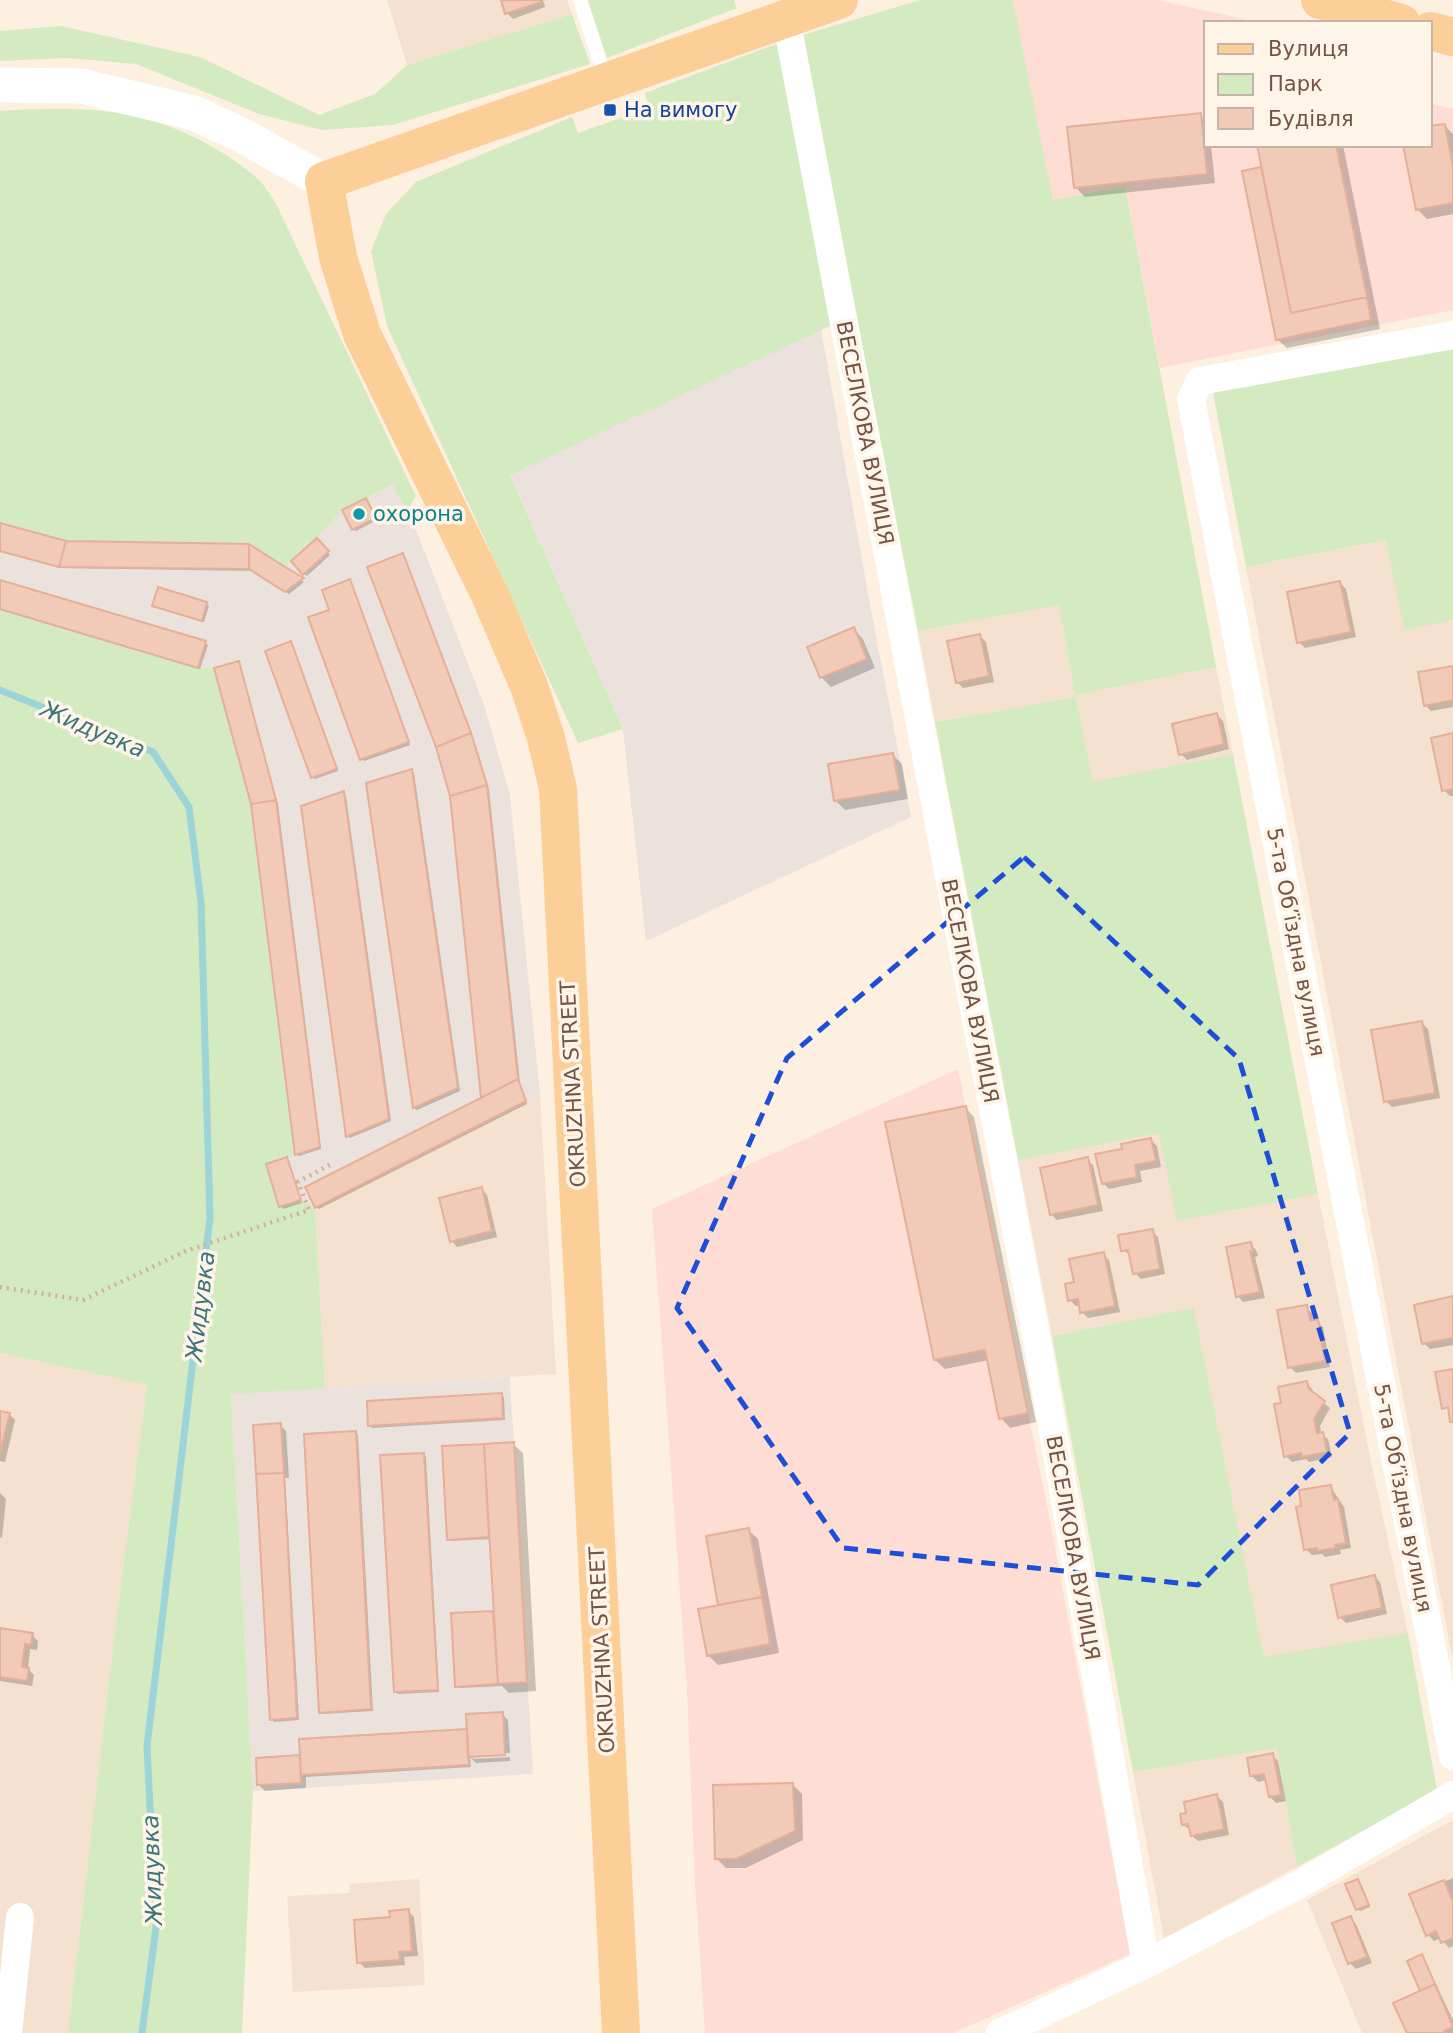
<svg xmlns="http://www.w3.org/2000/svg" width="1453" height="2033" font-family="'DejaVu Sans',sans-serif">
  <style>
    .residential { fill: #f4e1cf }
    .commercial { fill: #fdddd4 }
    .industrial { fill: #ebe2dd }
    .green { fill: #d4eac0 }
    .shadow { fill: #0003 }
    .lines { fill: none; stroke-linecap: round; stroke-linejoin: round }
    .stream { stroke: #9cd4d8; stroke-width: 7 }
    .building { fill: #f2cbb8; stroke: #e5af98; stroke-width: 2 }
    .path { stroke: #d7ae9c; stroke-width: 4.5; stroke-dasharray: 2 5; stroke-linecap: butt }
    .service { stroke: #fff; stroke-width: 14 }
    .minor { stroke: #fff; stroke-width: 28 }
    .tertiary { stroke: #fff; stroke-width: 35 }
    .primary { stroke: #fdcf98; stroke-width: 38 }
    .marked { fill: none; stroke: #1d4ed8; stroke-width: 5; stroke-dasharray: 14 9; stroke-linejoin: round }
    .transit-dot { fill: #1a4fb4; stroke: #fff4e8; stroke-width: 2.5 }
    .culture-dot { fill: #0f9aa8; stroke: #fff4e8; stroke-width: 2.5 }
    .labels { text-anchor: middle; stroke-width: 7; stroke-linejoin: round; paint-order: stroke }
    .transit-label { font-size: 21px; fill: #164399; stroke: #fff4e8; text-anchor: start }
    .street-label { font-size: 21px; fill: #745448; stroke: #fff4e8 }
    .culture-label { font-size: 21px; fill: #0d838f; stroke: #fff4e8; text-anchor: start }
    .water-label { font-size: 23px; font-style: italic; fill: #3c757a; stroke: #fff4e8 }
  </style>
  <rect width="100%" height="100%" fill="#fdf0e1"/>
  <path class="residential" d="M387 0H567L572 14 407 65Z
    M1387 540 1404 629 1453 620V1661L1246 567Z
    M1059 605 1075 695 1216 667 1233 754 1093 783 1076 697 935 722 918 631Z
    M540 1094 556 1374 325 1388 315 1208Z
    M1160 1132 1177 1221 1318 1194 1370 1457 1408 1633 1264 1658 1194 1308 1052 1336 1018 1160Z
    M0 1353 147 1385 115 1630 68 2033H0Z
    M1277 1747 1297 1867 1164 1938 1133 1772Z
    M1453 1820V2033H1362L1307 1900Z
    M419 1879 425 1985 293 1992 287 1896 350 1893 349 1884Z"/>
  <path class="commercial" d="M1013 0H1158L1261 23H1206V145H1430V103L1453 109V310L1160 368 1125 186 1053 200Z
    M958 1069 1050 1520 1130 1954 953 2033H705L695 1884 687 1690 652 1209Z"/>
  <path class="industrial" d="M821 329 871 610 911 817 646 941 623 729 510 474Z
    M394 485 413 522 484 705 510 795 540 1094 315 1208 300 1200 279 1207 266 1164 295 1154 251 804 214 668H198L0 609V523L66 541 249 544 285 566 317 538 342 510Z
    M510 1377 533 1774 253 1791 231 1393Z"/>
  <path class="green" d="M588 0H734L737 8 607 58Z
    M920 0H1013L1053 200 1125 186 1216 667 1075 695 1059 605 918 631 807 65 799 36Z
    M572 14 590 64 393 125 322 130 259 114 136 64 67 58 0 61V31L61 26 200 57 319 115 375 94 407 65Z
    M779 43 834 324 510 475 623 729 578 743 387 326 371 251 386 214 416 182 572 117 578 133 649 108 645 93Z
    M0 111C31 109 72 108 103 111 158 116 218 143 259 180 265 186 270 195 275 202L416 496 407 511 393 485 342 510 317 538 285 567 249 544 66 541 0 523Z
    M1453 347V620L1404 630 1386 540 1246 567 1213 392Z
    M0 609 198 668H214L251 804 295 1155 266 1165 279 1207 301 1200 315 1208 325 1388 231 1394 253 1791 242 2033H68L115 1630 147 1385 0 1353Z
    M1076 697 1093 782 1233 754 1318 1194 1177 1221 1159 1133 1018 1160 935 722Z
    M1194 1308 1264 1657 1408 1633 1437 1790 1297 1867 1277 1748 1133 1772 1052 1336Z"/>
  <path class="shadow" d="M502 0H543L545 7 513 19 507 13Z
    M1200 115 1206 121V145H1211L1215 183 1085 197 1076 188Z
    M1444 125 1453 134V214L1427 219 1417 209 1430 145Z
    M1259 145H1343L1380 329 1287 348 1277 339 1244 172 1263 169Z
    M368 503 377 520 356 531 353 529Z
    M0 525 65 542 249 546 304 582 289 594 253 571 62 568 0 552Z
    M317 540 330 555 307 576 293 561Z
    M403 555 473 737 489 789 520 1083 527 1104 319 1209 316 1207 483 1099 452 796Z
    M0 582 205 643 208 645 200 669 0 610Z
    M1340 583 1346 589 1356 637 1305 648 1299 642Z
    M352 584 410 745 364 761 362 759 331 611Z
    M206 603 209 606 204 622 154 606Z
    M854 629 863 639 875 668 831 687 821 677Z
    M980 636 986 642 994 682 963 688 957 682Z
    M290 643 338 771 315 779 313 777Z
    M238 663 278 804 321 1149 299 1156 296 1154Z
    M1453 668V707L1431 711 1425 705Z
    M1217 715 1223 721 1229 749 1187 760 1181 754Z
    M1453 735V796H1450L1444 790Z
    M893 755 902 764 908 799 845 810 836 801Z
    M412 771 414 773 460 1091 417 1110 414 1108 368 784Z
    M344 793 346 796 391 1121 350 1138 348 1136Z
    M1422 1023 1428 1029 1440 1098 1392 1107 1386 1101Z
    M965 1107 974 1117 1036 1422 1010 1428 1001 1418 989 1360 945 1369 935 1360Z
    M1151 1140 1157 1146 1161 1167 1140 1171 1142 1182 1109 1189 1103 1183 1124 1150Z
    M287 1159 302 1203 283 1209 281 1206Z
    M1087 1159 1093 1165 1103 1211 1057 1220 1051 1214Z
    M481 1189 487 1195 497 1237 457 1247 452 1241Z
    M1152 1231 1158 1237 1165 1274 1141 1279 1135 1273 1131 1256 1123 1250Z
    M1250 1244 1256 1250 1258 1256 1255 1257 1265 1298 1243 1302 1238 1296Z
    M1103 1254 1109 1260 1120 1312 1088 1318 1082 1312 1081 1305 1076 1306 1070 1300 1076 1283Z
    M1453 1298V1345L1430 1349 1424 1343Z
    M1306 1307 1312 1313 1314 1322 1317 1321 1323 1327 1330 1367 1296 1373 1290 1367Z
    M1306 1383 1312 1389 1314 1395 1330 1408 1320 1426 1321 1434 1328 1439 1332 1457 1309 1462 1306 1459 1292 1462 1286 1456 1283 1404Z
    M501 1395 504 1397 505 1420 372 1428 370 1425Z
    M0 1412 9 1414 15 1420 5 1462 0 1461Z
    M280 1425 286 1431 289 1478H285L299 1720 274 1722 272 1719Z
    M355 1433 358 1435 373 1711 323 1714 321 1712Z
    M513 1444 523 1453 536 1691 509 1693 502 1686 460 1688 457 1686 493 1613 495 1615 491 1539 451 1541 449 1539 444 1448Z
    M423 1454 426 1457 439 1692 398 1694 395 1692Z
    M1330 1486 1344 1507 1351 1548 1340 1550 1341 1554 1325 1557 1322 1554 1312 1555 1306 1549Z
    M0 1493 6 1499 2 1538 0 1537Z
    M748 1530 758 1539 779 1653 718 1665 708 1655 720 1606 708 1538Z
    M1374 1576 1380 1582 1387 1614 1346 1623 1340 1617Z
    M0 1630 32 1635 38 1641 37 1650 30 1649 28 1669 34 1675 32 1686 0 1681Z
    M502 1714 508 1720 510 1753 473 1755V1759L510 1757V1761L476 1763 470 1757 471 1767 306 1777V1788L265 1791 259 1785 301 1757 469 1731Z
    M1272 1755 1278 1761 1286 1801 1276 1803 1270 1797 1267 1780 1258 1782 1252 1776Z
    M792 1784 802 1794 803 1840 746 1868H726L717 1859Z
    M1217 1796 1223 1802 1229 1835 1198 1841 1192 1836 1191 1830 1183 1825Z
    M1453 1878V1946L1449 1948 1441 1938 1434 1941 1428 1935 1411 1895Z
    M1358 1881 1370 1907 1360 1911 1357 1909Z
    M408 1911 414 1917 418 1956 404 1957 405 1965 365 1968 359 1962 392 1919Z
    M1350 1918 1356 1924 1372 1963 1356 1969 1350 1963 1334 1924Z
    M1424 1959 1453 2020V2033H1409L1424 1991Z"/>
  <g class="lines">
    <path class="stream" d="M0 690 153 752 189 807 201 902 210 1218 147 1746 156 1927 142 2033"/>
  </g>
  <path class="building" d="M501 0H540L541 2 505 14Z
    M1201 113 1207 174 1074 188 1067 127Z
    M1445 124 1453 167V203L1416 210 1403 145H1430V126Z
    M1257 145H1336L1367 297 1291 313Z
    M1261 167 1291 313 1367 297 1371 320 1276 340 1242 171Z
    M366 498 376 518 352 530 342 510Z
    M0 523 66 541 59 567 0 551Z
    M317 538 329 551 303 575 291 561Z
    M66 541 249 544V569L59 567Z
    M249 544 285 567 304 578 285 592 249 569Z
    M403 553 471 733 436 747 367 567Z
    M350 579 409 742 360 760 308 617 329 610 322 590Z
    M0 580 206 641 198 668 0 609Z
    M1340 581 1351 632 1297 643 1287 592Z
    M158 587 207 602 202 621 152 606Z
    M854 627 867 659 820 678 807 647Z
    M980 634 989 676 956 683 947 641Z
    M291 641 337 769 311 778 265 651Z
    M239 661 276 800 251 804 214 668Z
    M1453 666V700L1424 706 1418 672Z
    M1217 713 1224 744 1179 755 1172 724Z
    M471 733 487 785 450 796 436 747Z
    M1453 733V789L1442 791 1431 738Z
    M893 753 900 790 834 801 828 764Z
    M412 769 458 1088 413 1108 366 783Z
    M487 785 518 1079 481 1098 450 796Z
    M344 791 389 1119 346 1137 301 806Z
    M276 800 320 1147 295 1155 251 804Z
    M1422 1021 1435 1093 1384 1102 1371 1030Z
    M518 1079 526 1101 315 1208 305 1187Z
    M966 1106 1028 1413 999 1419 985 1350 934 1360 885 1122Z
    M1151 1138 1156 1161 1135 1165 1137 1177 1102 1184 1095 1154 1122 1149 1121 1144Z
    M287 1157 301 1200 279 1207 266 1164Z
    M1088 1157 1098 1205 1050 1215 1040 1168Z
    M482 1187 492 1231 450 1242 439 1198Z
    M1153 1229 1160 1269 1133 1274 1128 1250 1121 1251 1118 1235Z
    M1251 1242 1253 1251H1250L1260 1292 1236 1297 1226 1247Z
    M1104 1252 1115 1306 1080 1313 1078 1299 1068 1301 1065 1284 1074 1282 1069 1259Z
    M1453 1296V1338L1422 1344 1414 1305Z
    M1307 1305 1310 1321 1318 1319 1325 1361 1288 1368 1277 1310Z
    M1453 1369V1422H1450L1448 1407 1442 1409 1435 1372Z
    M1307 1381 1309 1389 1325 1401 1314 1419 1317 1433 1323 1432 1327 1452 1302 1457 1301 1453 1284 1457 1274 1404 1281 1403 1278 1387Z
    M502 1393 503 1418 368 1426 367 1401Z
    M0 1411 10 1413 0 1453Z
    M281 1423 284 1473 256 1474 253 1425Z
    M356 1431 371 1709 319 1713 304 1434Z
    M514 1442 527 1682 498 1684 484 1444Z
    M484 1444 489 1537 447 1540 442 1446Z
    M424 1453 438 1690 394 1692 380 1455Z
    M284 1473 297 1718 270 1720 256 1474Z
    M1331 1485 1334 1500 1338 1499 1346 1543 1335 1545 1336 1548 1317 1551V1548L1304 1550 1296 1507 1301 1506 1299 1490Z
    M749 1528 762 1597 718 1605 706 1536Z
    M1375 1575 1382 1608 1338 1618 1331 1585Z
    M762 1597 770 1644 707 1656 698 1609Z
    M493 1611 498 1684 455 1687 451 1613Z
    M0 1628 33 1633 31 1645 25 1644 22 1667 29 1668 27 1681 0 1677Z
    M503 1712 505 1755 468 1757 466 1714Z
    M467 1729 469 1765 301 1775 299 1739Z
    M1273 1753 1281 1795 1269 1797 1264 1774 1250 1776 1247 1758Z
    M300 1755 301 1783 257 1785 256 1758Z
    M793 1783 795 1831 736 1859H715L713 1785Z
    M1217 1794 1224 1829 1191 1836 1188 1824 1182 1825 1180 1814 1186 1813 1184 1802Z
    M1358 1879 1369 1905 1356 1910 1345 1884Z
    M1444 1880 1453 1902V1938L1441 1943 1436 1931 1426 1936 1409 1894Z
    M409 1909 412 1951 399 1952 400 1960 357 1963 354 1920 390 1917 389 1911Z
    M1351 1916 1367 1957 1348 1964 1332 1923Z
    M1422 1954 1435 1984 1420 1991 1407 1961Z
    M1435 1984 1453 2027 1444 2031 1445 2033H1407L1393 2003Z"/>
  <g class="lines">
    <path class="path" d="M0 1287 83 1300 186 1251 309 1210 298 1182 333 1163"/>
    <path class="service" d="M580 0 606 81"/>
    <path class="minor" d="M786 18 1037 1340 1146 1964
      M1453 335 1200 381 1191 399 1453 1756
      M8 2033 20 1917
      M1000 2033 1146 1964 1300 1884 1453 1795"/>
    <path class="tertiary" d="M0 85 81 86 194 113 243 136 324 181"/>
    <path class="primary" d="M1320 0 1401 23
      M1430 31 1453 37
      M621 2033 558 789 546 738 529 686 490 595 362 334 338 257 324 181 839 0"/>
  </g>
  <path class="marked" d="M1024 857 1239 1059 1350 1433 1198 1585 843 1548 677 1308 787 1058Z"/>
  <rect class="transit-dot" x="603" y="103" width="14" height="14" rx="3.5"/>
  <circle class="culture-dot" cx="359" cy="514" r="7"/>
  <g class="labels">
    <g class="transit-label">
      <text x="624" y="117">На вимогу</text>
    </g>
    <g class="street-label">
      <text transform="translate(865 433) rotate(79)" y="7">ВЕСЕЛКОВА ВУЛИЦЯ</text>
      <text transform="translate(1296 942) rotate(79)" y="7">5-та Обʼїздна вулиця</text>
      <text transform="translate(970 991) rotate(79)" y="7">ВЕСЕЛКОВА ВУЛИЦЯ</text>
      <text transform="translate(573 1084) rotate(-93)" y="7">OKRUZHNA STREET</text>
      <text transform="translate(1403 1498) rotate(79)" y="7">5-та Обʼїздна вулиця</text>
      <text transform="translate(1073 1548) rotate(80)" y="7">ВЕСЕЛКОВА ВУЛИЦЯ</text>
      <text transform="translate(602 1650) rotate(-93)" y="7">OKRUZHNA STREET</text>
    </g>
    <g class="culture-label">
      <text x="373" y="521">охорона</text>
    </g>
    <g class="water-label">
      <text transform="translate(93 729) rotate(23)" y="8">Жидувка</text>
      <text transform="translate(200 1306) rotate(-83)" y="8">Жидувка</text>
      <text transform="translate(152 1870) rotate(-92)" y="8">Жидувка</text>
    </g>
  </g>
  <rect x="1204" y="21" width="228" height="126" fill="#fff4e8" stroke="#c7b4a8" stroke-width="2"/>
  <rect x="1218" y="44" width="35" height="10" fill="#fdcf98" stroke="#c7b4a8" stroke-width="2"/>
  <text x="1268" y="56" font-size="21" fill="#745448">Вулиця</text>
  <rect x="1218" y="74" width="35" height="21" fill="#d4eac0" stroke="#c7b4a8" stroke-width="2"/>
  <text x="1268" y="91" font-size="21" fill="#745448">Парк</text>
  <rect x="1218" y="108" width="35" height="21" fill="#f2cbb8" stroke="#c7b4a8" stroke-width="2"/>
  <text x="1268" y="126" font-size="21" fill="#745448">Будівля</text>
</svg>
